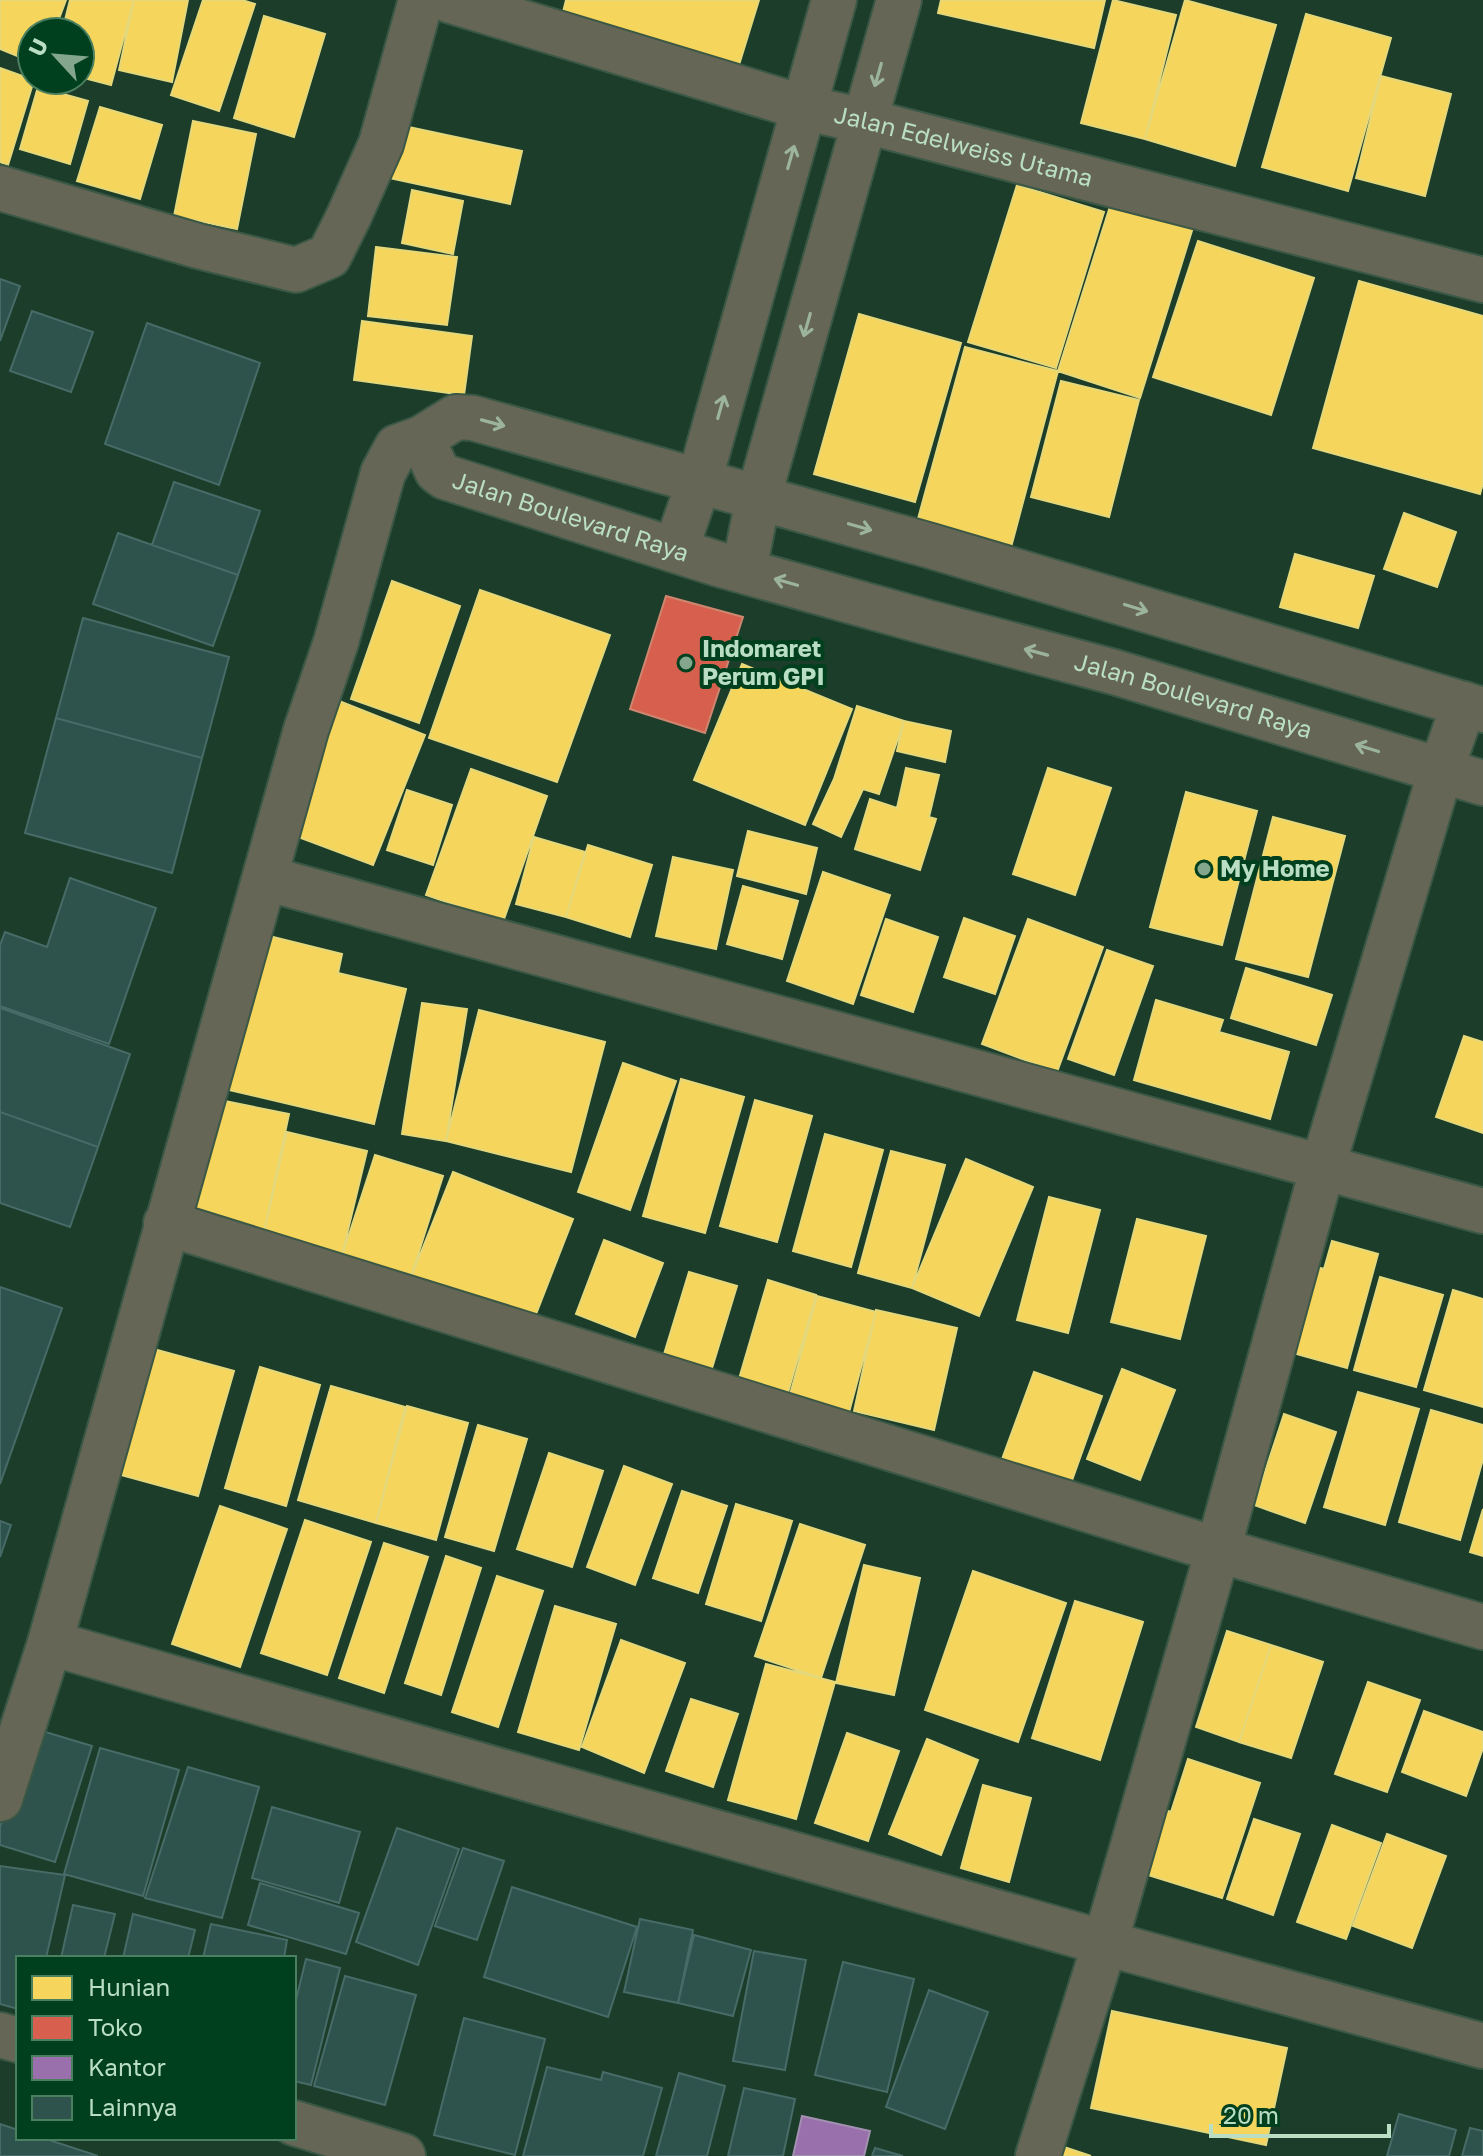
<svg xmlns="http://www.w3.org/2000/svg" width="1483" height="2156" font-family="'Golos Text',sans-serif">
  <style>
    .homes { fill: #f6d55c; stroke: #e4d87b; stroke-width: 2 }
    .shops { fill: #d6604d; stroke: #ce8670; stroke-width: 2 }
    .offices { fill: #9970ab; stroke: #a391b2; stroke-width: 2 }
    .building { fill: #2e524c; stroke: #476c68; stroke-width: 2 }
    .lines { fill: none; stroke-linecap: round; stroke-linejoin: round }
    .minor-casing { stroke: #3b5846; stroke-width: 48 }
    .minor { stroke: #656655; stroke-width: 44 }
    .oneway { stroke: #9cb49c }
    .poi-dot { fill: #83a68d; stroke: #00401e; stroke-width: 3 }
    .labels { text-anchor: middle; stroke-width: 8; stroke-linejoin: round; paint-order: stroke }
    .street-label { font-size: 24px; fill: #badec3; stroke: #00401e }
    .poi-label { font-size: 24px; font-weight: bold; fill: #badec3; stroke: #00401e; text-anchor: start }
  </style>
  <rect width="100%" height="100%" fill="#1c3d2a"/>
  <path class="homes" d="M0 0H66L54 32H32V62L0 49Z
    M70 0H134L111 85 80 77V32H62Z
    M134 0H188L172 82 119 70Z
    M203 0H242L255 4 219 111 171 95Z
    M566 0H759L739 65 563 12Z
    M941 0H1105L1094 48 938 13Z
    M1113 0 1176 15 1145 139 1081 123Z
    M1185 0 1276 25 1235 166 1145 139Z
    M1306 14 1391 38 1348 191 1262 167Z
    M264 16 325 34 294 137 234 118Z
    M0 68 34 80 8 165 0 162Z
    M1381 76 1451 94 1425 196 1356 178Z
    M38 87 88 101 70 164 20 149Z
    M100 107 162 125 140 199 77 181Z
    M193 121 256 134 237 229 174 216Z
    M390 123 522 151 510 204 380 176Z
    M1017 185 1104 212 1056 368 968 342Z
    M412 190 463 201 453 254 402 243Z
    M1113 197 1195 221 1140 398 1058 371Z
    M1198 241 1314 278 1271 415 1153 377Z
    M376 247 457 257 447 325 368 316Z
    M1359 281 1483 316V483L1480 494 1313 448Z
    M859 314 961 343 915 502 814 474Z
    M362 321 472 336 464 395 354 380Z
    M965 347 1058 371 1010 551 916 526Z
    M1061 381 1139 400 1109 517 1031 497Z
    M1404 513 1456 532 1437 587 1384 569Z
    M1295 554 1374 576 1358 628 1280 607Z
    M392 581 460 606 419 723 351 699Z
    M480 590 610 635 557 782 429 738Z
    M742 664 852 709 805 825 694 780Z
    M334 699 425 735 373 865 282 831Z
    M857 706 904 721 879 794 863 789 841 837 813 824 834 779Z
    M904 721 951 731 945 762 897 751Z
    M906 768 939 775 929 817 936 819 920 870 855 849 870 799 897 808Z
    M1048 768 1111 788 1075 895 1013 874Z
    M471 769 547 796 503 922 426 895Z
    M407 790 452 805 433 865 387 850Z
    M1186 792 1257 811 1222 945 1150 927Z
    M1273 817 1345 836 1308 977 1236 959Z
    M748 831 817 848 806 894 737 876Z
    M534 837 585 852 566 917 516 904Z
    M588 845 652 865 630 937 566 917Z
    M673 857 733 870 716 949 656 936Z
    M823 872 890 895 853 1004 787 981Z
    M743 886 798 901 782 959 727 944Z
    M964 918 1015 936 995 994 944 977Z
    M886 919 938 937 913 1012 861 995Z
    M1028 919 1103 947 1057 1072 982 1044Z
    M261 934 342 954 338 973 406 989 374 1124 225 1089Z
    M1107 950 1153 966 1114 1075 1068 1059Z
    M1246 968 1332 995 1316 1045 1231 1018Z
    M1156 1000 1223 1020 1219 1032 1289 1052 1270 1119 1134 1080Z
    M422 1003 467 1009 446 1141 402 1134Z
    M479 1010 605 1042 571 1172 446 1141Z
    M1464 1036 1483 1042V1133L1436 1117Z
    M623 1063 676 1081 630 1210 578 1192Z
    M681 1079 744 1097 705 1233 643 1216Z
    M215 1099 289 1114 262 1241 187 1224Z
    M755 1100 812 1116 777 1242 720 1226Z
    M287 1132 367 1151 341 1259 262 1241Z
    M825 1134 883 1150 851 1267 793 1251Z
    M891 1151 945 1165 912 1288 858 1273Z
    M375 1155 443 1176 410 1280 341 1259Z
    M966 1159 1033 1187 979 1316 912 1288Z
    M453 1172 573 1219 531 1327 410 1280Z
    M1049 1197 1100 1210 1068 1333 1017 1320Z
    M1137 1219 1206 1236 1180 1339 1111 1322Z
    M604 1240 663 1263 635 1337 576 1314Z
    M1332 1241 1378 1254 1347 1368 1279 1349 1303 1263 1324 1269Z
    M689 1272 737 1286 709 1378 661 1364Z
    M1380 1277 1443 1295 1416 1387 1354 1370Z
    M768 1280 816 1295 785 1403 736 1389Z
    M1453 1290 1483 1299V1407L1424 1390Z
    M817 1296 876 1312 848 1416 788 1402Z
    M876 1310 957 1328 934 1430 854 1411Z
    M150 1348 234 1371 198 1496 114 1473Z
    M260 1367 320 1385 286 1506 225 1488Z
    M1122 1369 1175 1390 1140 1480 1087 1459Z
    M1034 1372 1102 1396 1070 1486 1001 1462Z
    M331 1386 405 1407 376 1523 298 1500Z
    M1358 1392 1419 1409 1385 1525 1324 1507Z
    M407 1406 468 1423 436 1540 376 1523Z
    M1431 1410 1483 1425V1459L1460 1540 1399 1522Z
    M1284 1414 1336 1432 1305 1523 1254 1505Z
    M478 1425 527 1439 494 1551 445 1537Z
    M549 1453 603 1471 572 1567 517 1549Z
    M624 1466 672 1484 635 1585 587 1567Z
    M682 1491 727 1506 698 1593 653 1578Z
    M736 1504 792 1521 761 1621 706 1604Z
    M220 1506 287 1529 240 1667 172 1644Z
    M1483 1509V1556L1470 1552Z
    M305 1520 371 1542 327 1675 261 1653Z
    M800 1524 865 1545 821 1678 755 1656Z
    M384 1543 428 1557 384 1693 339 1678Z
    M446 1556 481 1568 441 1695 405 1683Z
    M864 1565 920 1578 894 1695 836 1683Z
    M973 1571 1066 1603 1018 1742 925 1710Z
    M497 1576 543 1591 498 1727 452 1712Z
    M1075 1601 1143 1622 1100 1760 1032 1738Z
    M555 1606 616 1624 579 1750 518 1732Z
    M1227 1631 1271 1645 1239 1742 1196 1727Z
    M621 1640 685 1663 644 1773 582 1747Z
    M1271 1645 1323 1662 1291 1758 1239 1742Z
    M766 1664 835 1682 796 1819 728 1800Z
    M1368 1682 1420 1700 1387 1792 1335 1774Z
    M691 1699 738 1714 713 1787 666 1771Z
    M1424 1711 1483 1732V1748L1466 1796 1402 1772Z
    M847 1733 899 1751 868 1841 815 1823Z
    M927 1739 978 1760 941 1855 889 1834Z
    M1188 1759 1260 1783 1222 1898 1129 1869 1150 1805 1171 1812Z
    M983 1785 1031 1798 1009 1882 961 1868Z
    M1254 1819 1300 1834 1273 1915 1227 1899Z
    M1332 1825 1381 1843 1346 1939 1297 1922Z
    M1387 1834 1446 1856 1412 1948 1353 1926Z
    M1112 2011 1287 2048 1266 2145 1091 2108Z
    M1061 2146 1091 2156H1058Z"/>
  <path class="shops" d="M666 596 743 617 705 733 630 709Z"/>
  <path class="offices" d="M802 2116 870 2131 864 2156H793Z"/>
  <path class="building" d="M0 279 20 286 0 341Z
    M32 311 93 332 71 392 10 371Z
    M147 323 260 363 219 485 105 444Z
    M174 482 260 511 238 575 152 545Z
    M118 533 238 575 213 646 93 604Z
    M83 618 229 657 202 758 56 718Z
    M56 718 202 758 172 873 25 833Z
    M70 878 156 908 109 1044 0 1006V945L5 932 47 947Z
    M0 1008 130 1054 98 1147 0 1112Z
    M0 1112 98 1147 70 1227 0 1203Z
    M0 1287 62 1308 0 1484Z
    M0 1521 11 1525 0 1557Z
    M32 1728 92 1746 55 1862 0 1845V1827Z
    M100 1748 179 1770 143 1896 64 1874Z
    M188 1767 259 1787 222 1918 145 1898Z
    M272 1807 360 1832 339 1903 252 1878Z
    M397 1828 459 1849 418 1965 356 1942Z
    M463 1848 504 1861 477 1940 435 1926Z
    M0 1866 65 1875 46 1958H18V2009L0 2004Z
    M260 1883 359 1913 346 1954 248 1925Z
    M512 1887 637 1927 608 2017 484 1977Z
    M73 1905 115 1914 104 1958H61Z
    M133 1914 195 1930 188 1958H123Z
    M640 1919 693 1930 678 2003 624 1992Z
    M211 1924 287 1940 284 1958H203Z
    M694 1935 751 1950 733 2016 678 2003Z
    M754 1951 806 1960 785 2070 733 2061Z
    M306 1959 340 1968 311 2085 294 2081V2008Z
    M843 1962 914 1979 887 2092 815 2075Z
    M345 1976 416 1995 385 2105 314 2086Z
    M929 1990 988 2012 945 2129 886 2107Z
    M464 2018 545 2039 515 2155 434 2135Z
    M547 2067 601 2080 603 2072 662 2088 643 2156H523Z
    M679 2073 725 2086 707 2156H656Z
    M744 2088 795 2099 783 2156H728Z
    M1399 2114 1456 2130 1449 2156H1387Z
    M0 2124 18 2130V2138H43L98 2156H0Z
    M1470 2128 1483 2131V2156H1462Z
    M875 2148 903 2156H872Z"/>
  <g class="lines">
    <defs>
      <g id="minor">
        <path id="s1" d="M448 0 805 108 865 121 1483 280"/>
        <path d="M0 188 198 246 296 270 329 256 348 218 381 144 421 0"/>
        <path id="s2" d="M422 438 437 471 445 477 718 564 926 622 1114 672 1483 783"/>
        <path d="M681 551 682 531 699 482 834 0"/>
        <path d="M744 570 758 499 899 0"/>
        <path d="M265 878 1483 1211"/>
        <path d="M166 1223 1218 1550 1483 1627"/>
        <path d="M50 1643 1105 1943 1483 2046"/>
        <path d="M0 1799 50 1643 306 730 336 642 383 473 397 447 422 438 456 417 473 418 931 546 1483 710"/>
        <path d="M0 2035 18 2040"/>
        <path d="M294 2123 403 2156"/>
        <path d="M1038 2156 1105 1943 1218 1550 1323 1166 1441 770 1464 704"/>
      </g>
    </defs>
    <use href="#minor" class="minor-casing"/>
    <use href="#minor" class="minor"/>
  </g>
  <defs><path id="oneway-shaft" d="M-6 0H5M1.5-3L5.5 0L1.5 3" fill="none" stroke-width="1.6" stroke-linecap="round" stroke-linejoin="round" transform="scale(2)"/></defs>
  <g class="oneway">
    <use href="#oneway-shaft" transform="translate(878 75) rotate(106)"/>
    <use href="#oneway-shaft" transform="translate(791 157) rotate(-74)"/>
    <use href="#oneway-shaft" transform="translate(807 325) rotate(106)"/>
    <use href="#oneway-shaft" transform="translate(721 407) rotate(-74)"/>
    <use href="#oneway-shaft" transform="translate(493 423) rotate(15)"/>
    <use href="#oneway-shaft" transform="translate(860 527) rotate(16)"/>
    <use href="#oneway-shaft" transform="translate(786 582) rotate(-164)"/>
    <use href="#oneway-shaft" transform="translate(1136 608) rotate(17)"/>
    <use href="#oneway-shaft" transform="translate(1036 652) rotate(-165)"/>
    <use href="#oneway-shaft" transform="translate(1367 748) rotate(-163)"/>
  </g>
  <g class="poi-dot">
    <circle cx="686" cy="663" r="8"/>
    <circle cx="1204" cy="869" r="8"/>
  </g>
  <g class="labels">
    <g class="street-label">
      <text dy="8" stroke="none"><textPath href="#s1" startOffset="536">Jalan Edelweiss Utama</textPath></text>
      <text dy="8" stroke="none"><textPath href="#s2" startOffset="178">Jalan Boulevard Raya</textPath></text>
      <text dy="8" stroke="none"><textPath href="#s2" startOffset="826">Jalan Boulevard Raya</textPath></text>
    </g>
    <g class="poi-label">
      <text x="702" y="657">Indomaret<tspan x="702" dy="28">Perum GPI</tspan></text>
      <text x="1220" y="877">My Home</text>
    </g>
  </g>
  <rect x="16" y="1956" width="280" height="184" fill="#00401e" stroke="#4a7f60" stroke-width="2"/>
  <rect x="32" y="1976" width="40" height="24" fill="#f6d55c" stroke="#4a7f60" stroke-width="2"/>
  <text x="88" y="1996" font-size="24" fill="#badec3">Hunian</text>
  <rect x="32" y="2016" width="40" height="24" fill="#d6604d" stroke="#4a7f60" stroke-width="2"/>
  <text x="88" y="2036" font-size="24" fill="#badec3">Toko</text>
  <rect x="32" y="2056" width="40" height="24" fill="#9970ab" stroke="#4a7f60" stroke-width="2"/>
  <text x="88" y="2076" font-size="24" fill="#badec3">Kantor</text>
  <rect x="32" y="2096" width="40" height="24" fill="#2e524c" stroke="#4a7f60" stroke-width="2"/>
  <text x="88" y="2116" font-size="24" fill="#badec3">Lainnya</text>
  <g transform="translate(56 56) rotate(296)"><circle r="38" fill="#00401e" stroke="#4a7f60" stroke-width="2"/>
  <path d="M0-6L14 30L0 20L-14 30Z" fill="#83a68d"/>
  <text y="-12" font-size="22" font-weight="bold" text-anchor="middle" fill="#badec3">U</text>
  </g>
  <path d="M1211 2124v12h178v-12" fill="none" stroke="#badec3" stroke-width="4"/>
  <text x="1223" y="2124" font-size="24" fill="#badec3" stroke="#00401e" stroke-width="6" paint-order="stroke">20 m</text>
</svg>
